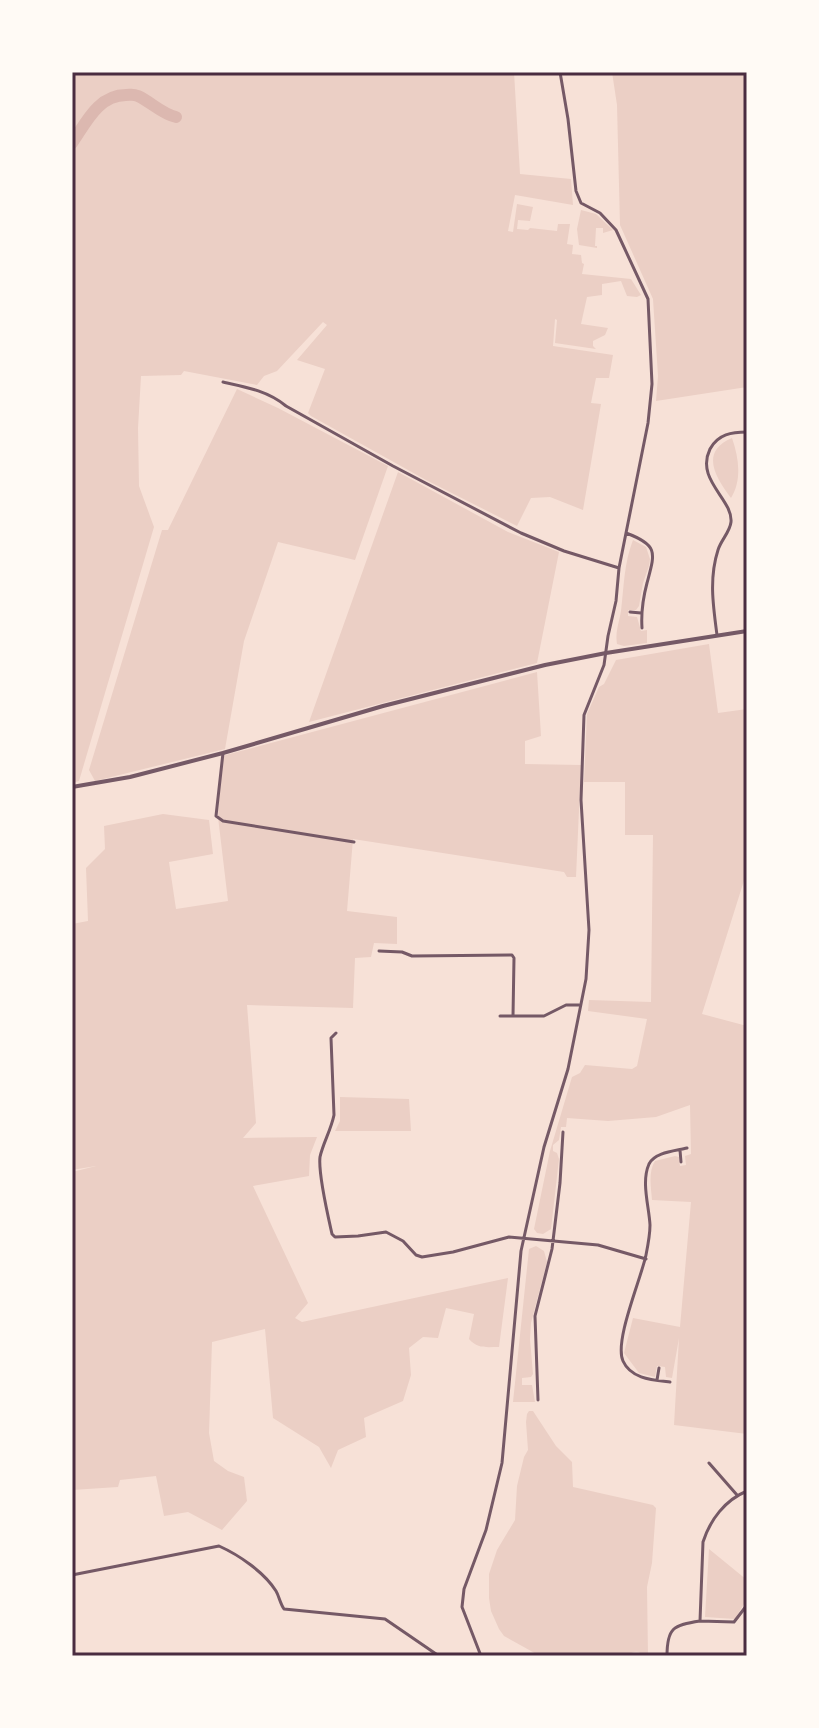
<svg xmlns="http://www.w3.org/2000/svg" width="819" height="1728" font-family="Overpass,sans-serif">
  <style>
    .green { fill: #ebcfc5 }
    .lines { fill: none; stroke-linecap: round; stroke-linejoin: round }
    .river { stroke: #dcb8b0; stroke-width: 12 }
    .minor { stroke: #755966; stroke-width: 3 }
    .tertiary { stroke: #755966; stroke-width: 4 }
    .neatline { fill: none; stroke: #4a2c40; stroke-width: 3 }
  </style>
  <rect width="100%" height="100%" fill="#f7e1d7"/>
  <path class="green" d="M72 72H514L520 174 571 179 573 205 515 195 508 231 513 232 517 204 533 207 530 221 518 220 517 229 528 230 530 228 557 231 558 224H570L567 244 573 245 572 254 581 255 582 263 584 264 582 274 631 279 641 295 637 297 627 296 621 281 602 284V295L587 297 581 324 608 328 605 335 593 341V346L596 349 555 343 557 320 555 319 553 346 613 355 609 378H596L591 403 601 404 583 510 550 497 531 498 517 526 426 480 311 416 308 413 325 369 297 360 327 325 323 322 277 371 264 376 257 385 184 371 181 375 141 376 138 428 139 486 154 527 79 781 72 783Z
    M612 72H747V387L656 401 658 376 653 299 620 225 617 105Z
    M581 210 596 214 613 230 603 233V228H596L595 246H597V248L579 245 577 229Z
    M237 389 278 408 388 466 355 560 278 542 244 641 225 749 95 781 89 770 162 530H168Z
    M732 438C739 458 742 480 731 498 716 478 699 452 732 438Z
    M398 472 508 532 559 552 537 663 309 722Z
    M633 540 646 547 650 559 649 566 643 583 639 606 636 610H628V616L637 617 641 631 647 630V643L624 646 617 644C615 632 619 623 621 611 624 586 624 563 633 540Z
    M709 644 718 713 747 709V871L702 1014 747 1026V1434L674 1425 679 1338 672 1378 666 1377 665 1367 657 1366 655 1377 639 1373 624 1353 633 1318 680 1327 691 1202 652 1200C651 1187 648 1172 655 1161L675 1156 679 1157 680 1166 686 1165 685 1156 691 1154 690 1105 656 1117 608 1121 567 1118 566 1127H561L559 1140 553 1145V1151L557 1153 559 1159 551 1229 543 1234 537 1233 534 1229 550 1151 572 1077 580 1073 585 1065 632 1069 637 1066 647 1019 588 1011 589 1000 651 1002 653 835H625V782H584L587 714 599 687 604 684 616 660Z
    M537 672 541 736 525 741V764L581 765 576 877H567L564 872 353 839 347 911 397 917V944L374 943 371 957 355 958 353 1008 247 1005 256 1123 243 1138 317 1137 310 1155 309 1176 253 1186 308 1303 295 1318 302 1322 508 1278 499 1347C486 1347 478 1349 469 1339L474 1314 446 1308 438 1338 423 1337 409 1348 411 1375 403 1401 364 1418 366 1437 338 1450 331 1468 319 1447 273 1418 265 1329 212 1342 209 1433 214 1461 228 1471 244 1477 247 1501 222 1530 188 1512 164 1516 156 1476 120 1480 118 1487 72 1490V1172L96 1166 72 1170V924L88 921 86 868 105 849 104 826 163 814 209 820 213 854 169 862 176 909 228 901 218 817 222 756Z
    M340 1097 409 1099 411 1131H335L340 1121Z
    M536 1246 544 1251 547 1262 531 1323 530 1339 533 1374 531 1377 522 1378V1385H532L535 1402H513L529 1249Z
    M529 1411H533L556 1446 572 1462 573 1487 653 1505 656 1508 652 1563 647 1587 648 1656H643L639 1652C634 1651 631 1652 628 1656H540L504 1636 499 1629 491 1611 489 1598V1574L497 1550 515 1520 517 1486 524 1457 528 1450 526 1422 527 1414Z
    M709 1549 747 1580V1599L735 1619 705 1617Z"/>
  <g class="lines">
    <path class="river" d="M72 143C86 123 98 95 126 95 131 95 133 94 138 96 151 102 162 114 176 117"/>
    <path class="minor" d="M223 382C246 387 268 391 286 406L393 466 521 533 564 551 619 568
      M626 533C659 545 655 553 647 583 643 598 641 613 642 628
      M630 612 641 613
      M717 635C713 605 709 578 718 550 721 540 730 532 731 522 733 499 695 480 710 449 718 434 732 432 747 432
      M223 753 216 816 223 821 354 842
      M379 951 402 952 412 956 512 955 514 958 513 1016H544L566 1005H579
      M500 1016H513
      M336 1033 331 1038 334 1115C331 1130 323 1143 320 1157 318 1174 328 1216 332 1234L335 1237 358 1236 386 1232 403 1241 416 1255 422 1257 453 1252 509 1237 598 1245 646 1259
      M680 1150 681 1162
      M657 1380 659 1368
      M670 1382C653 1380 631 1379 623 1361 614 1341 641 1279 646 1255 648 1245 650 1234 650 1225 649 1206 641 1182 649 1164 655 1152 676 1151 687 1148
      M538 1400 535 1316 552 1249 560 1183 563 1132
      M709 1463 737 1495
      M72 1575 219 1546C239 1555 264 1572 276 1591 279 1596 280 1603 284 1609L385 1619 439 1656
      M700 1621 734 1622 747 1605
      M481 1656 462 1607 464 1589 486 1530 502 1463 521 1251 544 1147 568 1069 586 979 589 930 581 800 584 715 604 665 608 636 616 601 619 568 648 423 652 384 648 299 616 230 600 213 581 203 576 191 568 119 560 72
      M667 1656C667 1628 673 1625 700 1621L703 1542C710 1520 725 1500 747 1491"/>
    <path class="tertiary" d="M72 787 130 777 223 753 383 706 545 665 606 653 747 631"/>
  </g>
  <rect width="819" height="1728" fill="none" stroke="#fffaf5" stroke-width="148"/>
  <rect x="74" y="74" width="671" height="1580" class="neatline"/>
</svg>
